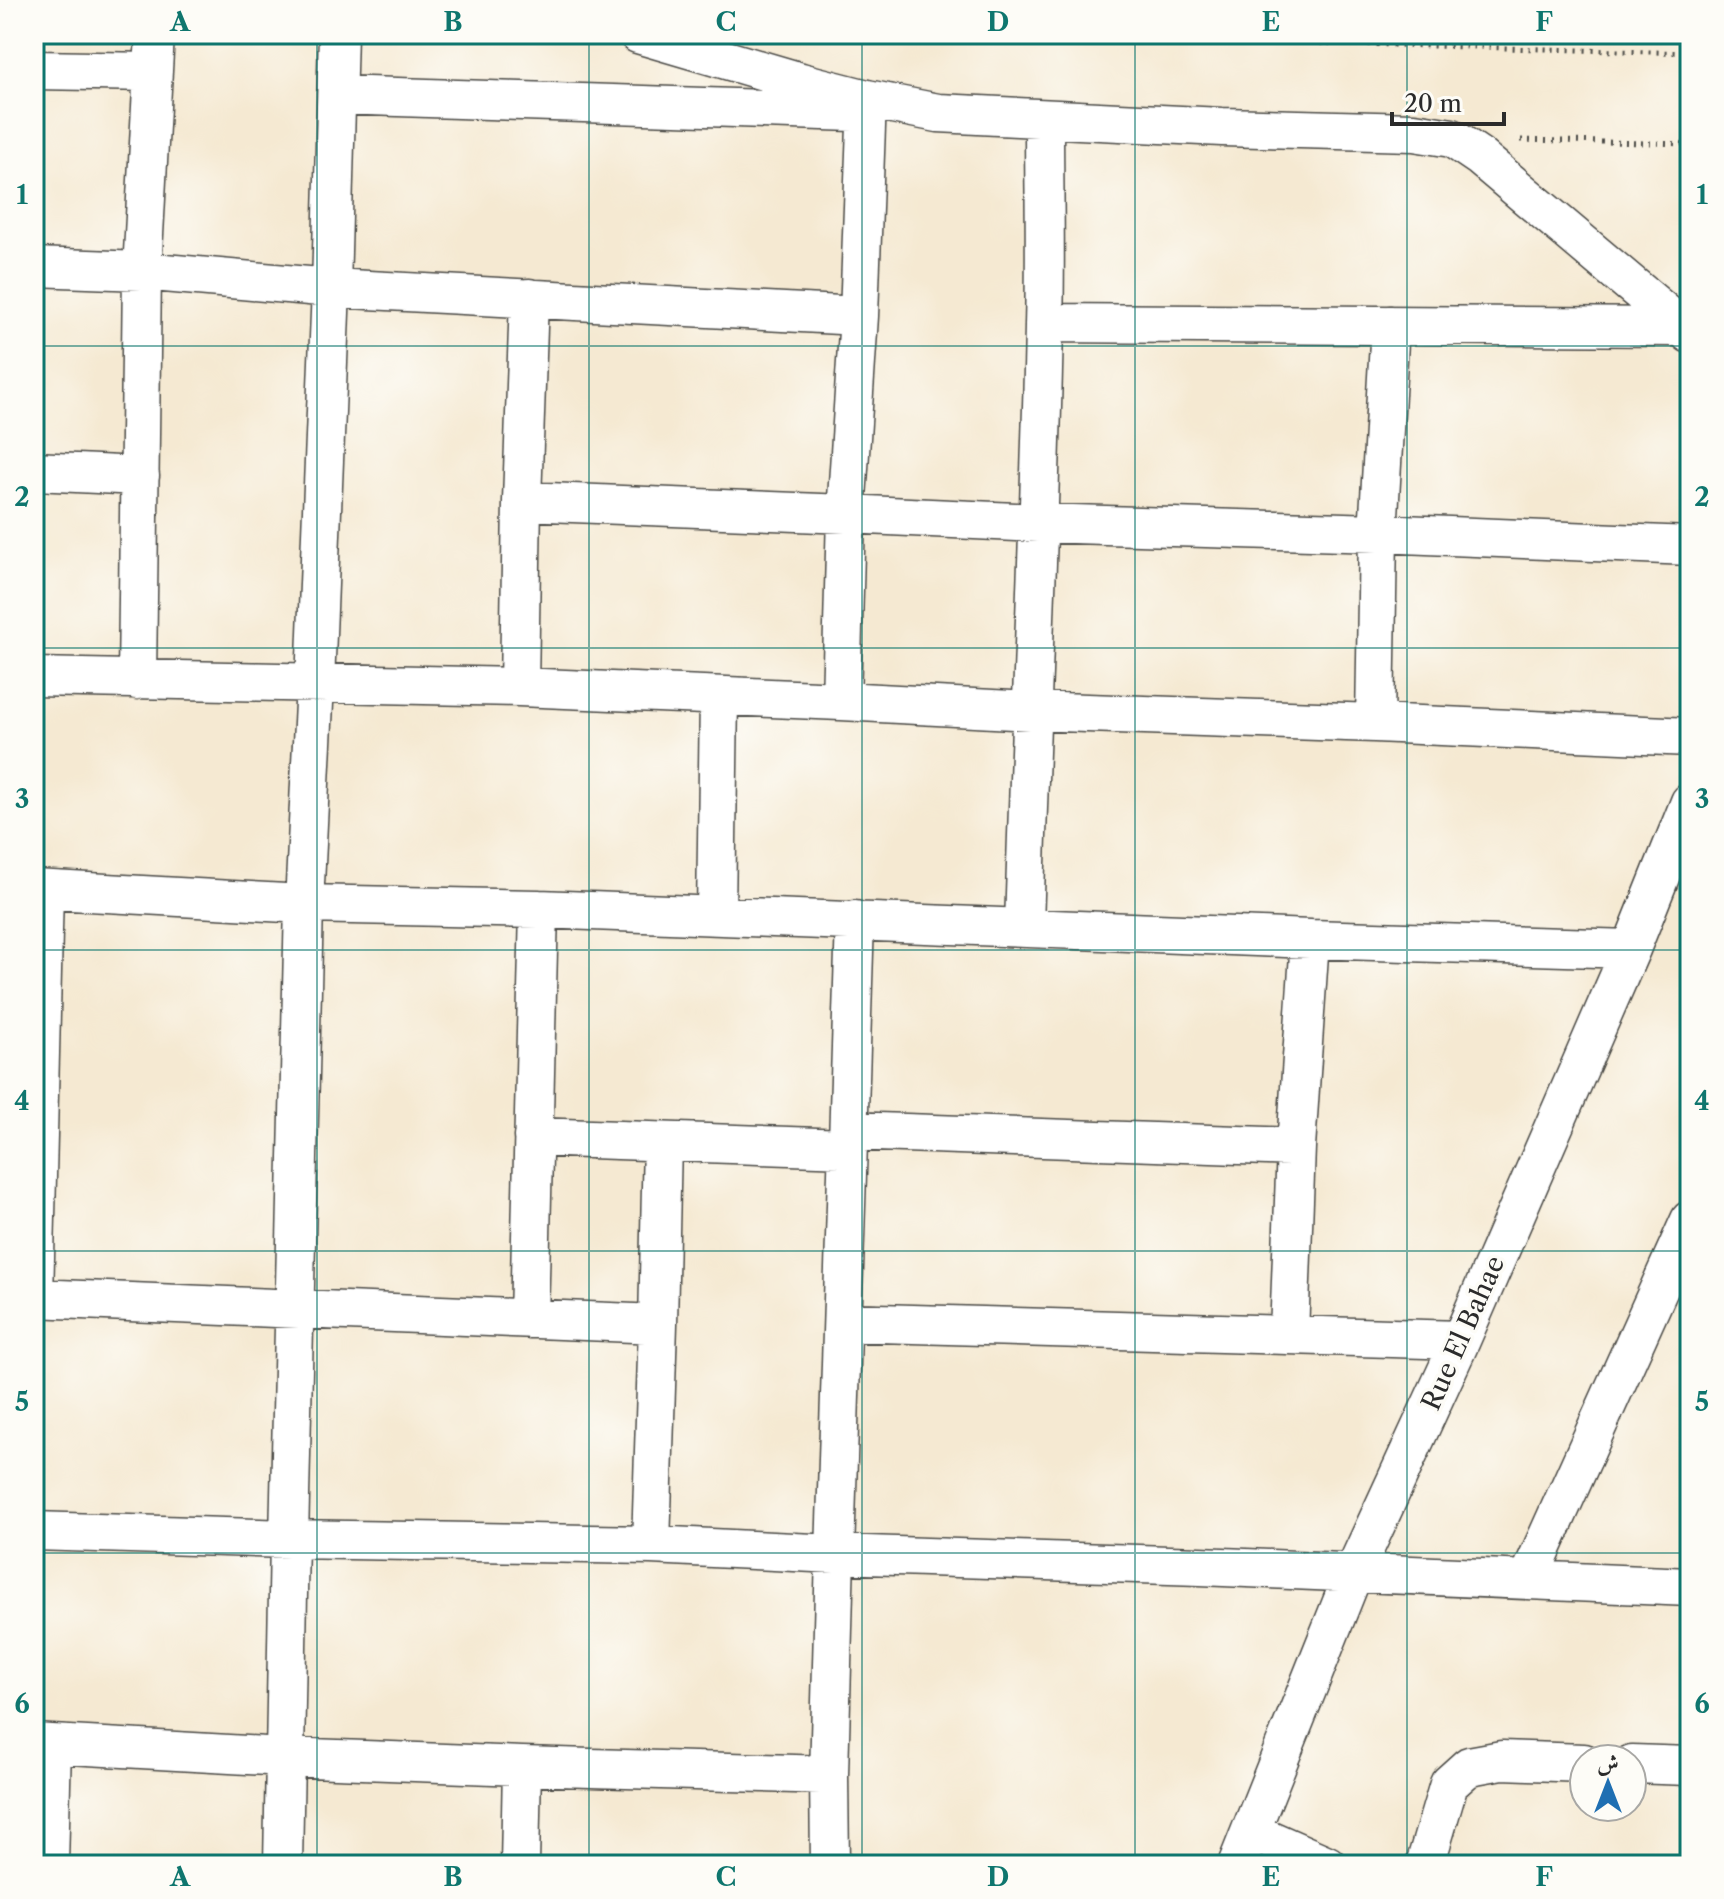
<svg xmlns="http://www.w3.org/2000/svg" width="1724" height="1899" font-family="'Libre Caslon Text',Amiri,serif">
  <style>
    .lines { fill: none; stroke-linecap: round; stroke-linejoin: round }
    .minor-casing { stroke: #494844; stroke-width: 41 }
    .path { stroke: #494844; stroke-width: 5; stroke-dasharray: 2 6; stroke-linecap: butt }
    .minor { stroke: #fff; stroke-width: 38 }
    .grid { fill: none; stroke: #0f766e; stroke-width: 2; stroke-opacity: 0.55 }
    .labels { text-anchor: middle; stroke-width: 7; stroke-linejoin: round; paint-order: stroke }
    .street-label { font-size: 26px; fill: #2b2b2b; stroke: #fdfcf7 }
    .neatline { fill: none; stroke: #0f766e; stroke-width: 3 }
    .grid-label { font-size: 26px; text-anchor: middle; font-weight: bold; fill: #0f766e }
  </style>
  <rect width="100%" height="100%" fill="#fdfcf7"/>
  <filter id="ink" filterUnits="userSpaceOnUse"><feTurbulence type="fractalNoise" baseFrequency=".0125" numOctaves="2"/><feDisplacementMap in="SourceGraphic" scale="16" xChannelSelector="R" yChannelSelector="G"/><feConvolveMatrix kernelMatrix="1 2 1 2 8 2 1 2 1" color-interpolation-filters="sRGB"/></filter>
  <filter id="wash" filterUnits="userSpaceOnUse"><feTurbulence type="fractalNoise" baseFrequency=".006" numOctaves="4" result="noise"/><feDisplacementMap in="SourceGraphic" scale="32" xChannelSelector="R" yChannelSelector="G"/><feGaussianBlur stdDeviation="1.8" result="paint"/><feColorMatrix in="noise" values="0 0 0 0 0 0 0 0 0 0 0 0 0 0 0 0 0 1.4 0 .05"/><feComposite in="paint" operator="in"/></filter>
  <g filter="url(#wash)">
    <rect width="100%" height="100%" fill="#f5e9d2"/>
  </g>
  <g filter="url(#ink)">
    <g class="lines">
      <defs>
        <path id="minor" d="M638 34 801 82 867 99 938 113 1222 127 1414 132 1452 138 1480 157 1690 334
          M34 70 153 72
          M337 95 854 112
          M34 267 142 271 331 288 859 316
          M1044 323 1681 327
          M34 471 140 476
          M522 501 846 514 1039 523 1378 533 1690 546
          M34 677 519 687 841 701 1030 711 1375 723 1690 737
          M137 680 142 271 155 34
          M519 687 522 501 529 298
          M841 701 846 514 859 316 867 99
          M1375 723 1378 533 1390 325
          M34 889 304 904 539 909 1310 939 1631 949
          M716 915 719 696
          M1024 927C1030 726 1040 526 1044 326 1046 257 1044 188 1044 120
          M849 1131 1296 1147
          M533 1137 848 1148
          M34 1298 658 1324
          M34 1298 44 890
          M529 1319 539 909
          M843 1322 1461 1340
          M1289 1334 1296 1147 1310 939
          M34 1531 289 1539 651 1545 835 1554 1200 1566 1690 1587
          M651 1545 658 1324 662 1142
          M1528 1580 1690 1220
          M34 1743 284 1757 522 1766 829 1775
          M1632 1764 1690 1766
          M1252 1832 1327 1865
          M49 1865 52 1744
          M283 1865 289 1539 304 904 315 683 331 288 338 34
          M520 1865 522 1766
          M830 1865 829 1775 835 1554 855 920
          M1237 1865 1354 1572 1461 1340 1631 949 1690 802
          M1425 1865 1449 1784 1469 1766 1502 1760 1584 1763"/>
      </defs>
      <use href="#minor" class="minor-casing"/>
      <path class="path" d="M1193 34 1321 43 1690 53
        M1521 140 1690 144"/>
      <use href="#minor" class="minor"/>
    </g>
  </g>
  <path class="grid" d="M317 34V1865M589 34V1865M862 34V1865M1135 34V1865M1407 34V1865M34 346H1690M34 648H1690M34 950H1690M34 1251H1690M34 1553H1690"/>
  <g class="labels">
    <g class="street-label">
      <text transform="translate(1463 1333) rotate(-66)" y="9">Rue El Bahae</text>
    </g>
  </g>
  <rect width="1724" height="1899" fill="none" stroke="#fdfcf7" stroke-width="88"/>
  <g transform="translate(1608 1783)"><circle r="38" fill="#fdfcf7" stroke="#a9a8a5" stroke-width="2"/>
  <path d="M0-6L14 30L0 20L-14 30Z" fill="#1f6fb2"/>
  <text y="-12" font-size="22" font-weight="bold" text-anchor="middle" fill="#2b2b2b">ش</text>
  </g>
  <path d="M1392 112v12h112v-12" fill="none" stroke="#2b2b2b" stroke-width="4"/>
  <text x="1404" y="112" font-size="24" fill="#2b2b2b" stroke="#fdfcf7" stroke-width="6" paint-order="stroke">20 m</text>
  <rect x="44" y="44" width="1636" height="1811" class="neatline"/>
  <g class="grid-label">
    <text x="180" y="31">A</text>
    <text x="453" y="31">B</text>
    <text x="726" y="31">C</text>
    <text x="998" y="31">D</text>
    <text x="1271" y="31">E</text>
    <text x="1544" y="31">F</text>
    <text x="22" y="204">1</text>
    <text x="1702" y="204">1</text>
    <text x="22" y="506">2</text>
    <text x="1702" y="506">2</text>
    <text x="22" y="808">3</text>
    <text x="1702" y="808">3</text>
    <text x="22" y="1110">4</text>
    <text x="1702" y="1110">4</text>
    <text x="22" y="1411">5</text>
    <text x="1702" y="1411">5</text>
    <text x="22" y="1713">6</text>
    <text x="1702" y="1713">6</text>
    <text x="180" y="1886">A</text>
    <text x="453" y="1886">B</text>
    <text x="726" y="1886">C</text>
    <text x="998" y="1886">D</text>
    <text x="1271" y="1886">E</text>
    <text x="1544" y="1886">F</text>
  </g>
</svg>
